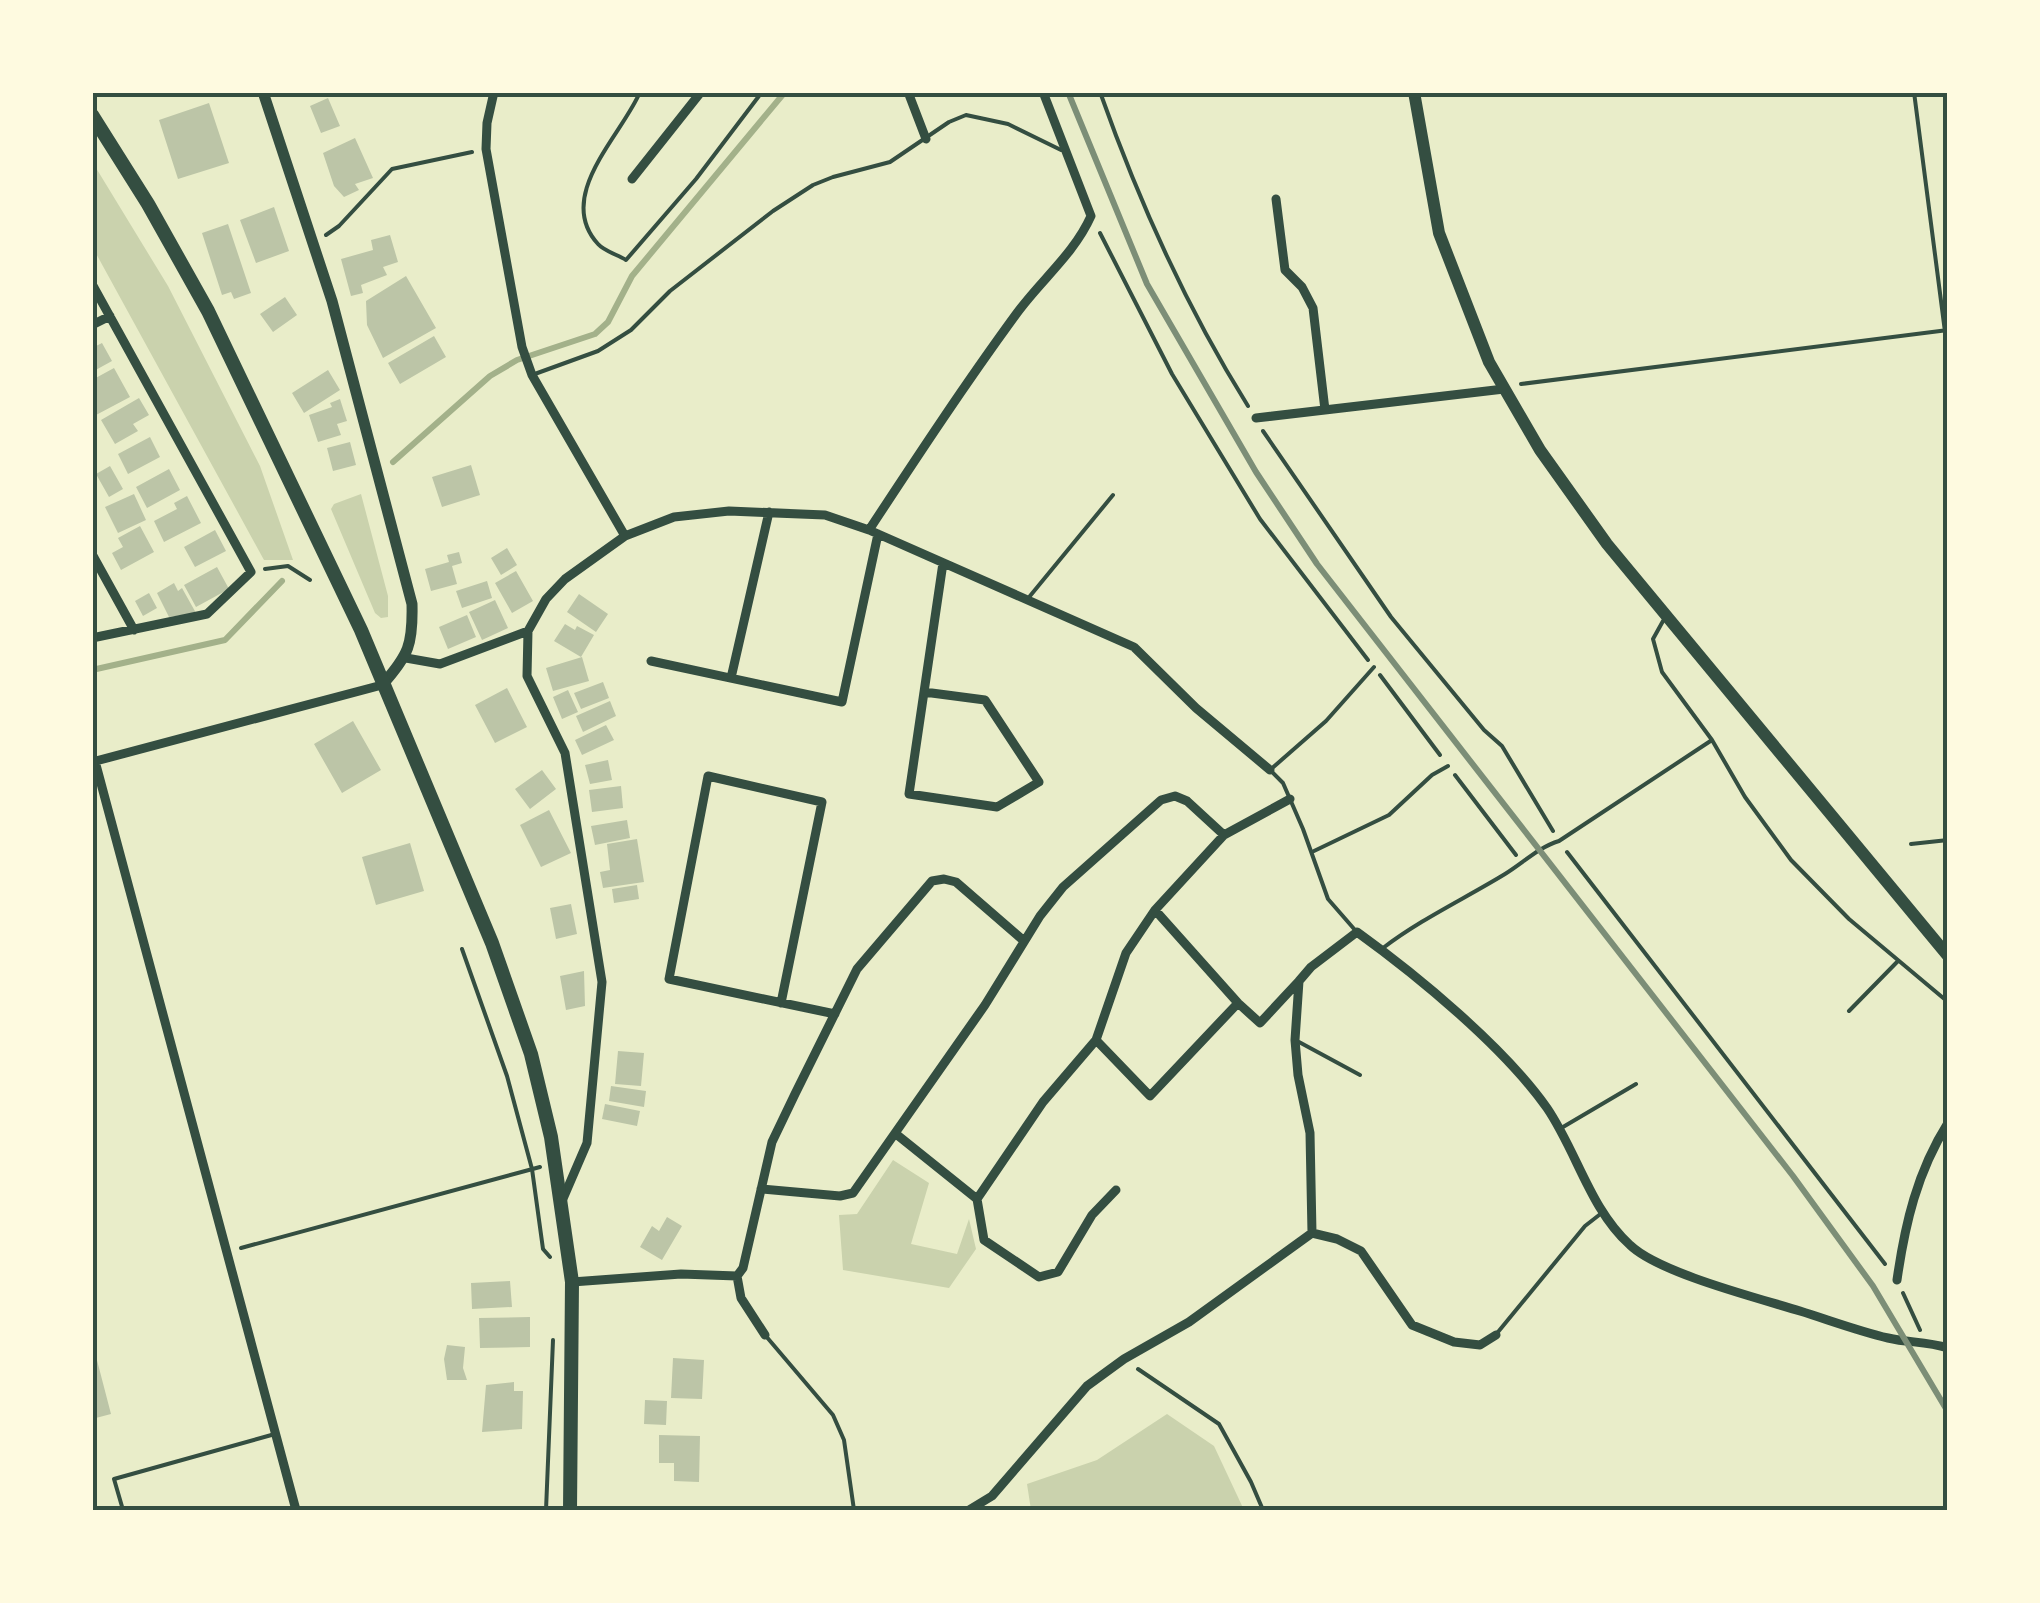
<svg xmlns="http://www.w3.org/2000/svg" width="2040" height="1603" font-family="Overpass,sans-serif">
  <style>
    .green { fill: #cad2ad }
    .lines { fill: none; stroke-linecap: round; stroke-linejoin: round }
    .stream { stroke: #a3b18a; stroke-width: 6 }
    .building { fill: #bcc5a7 }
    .path { stroke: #344e41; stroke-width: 4 }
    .service { stroke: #344e41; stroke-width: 4 }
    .minor { stroke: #344e41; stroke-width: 9 }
    .tertiary { stroke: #344e41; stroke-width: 11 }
    .secondary { stroke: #344e41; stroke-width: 12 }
    .trunk { stroke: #344e41; stroke-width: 14 }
    .rail { stroke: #7c8e77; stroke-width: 6 }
    .neatline { fill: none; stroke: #344e41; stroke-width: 4 }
  </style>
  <rect width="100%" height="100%" fill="#e9edc9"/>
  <path class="green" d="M93 163 168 286 260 466 293 560H264L93 248Z
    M361 494 388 596V617L381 618 375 613 331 509 334 504Z
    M893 1160 929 1183 911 1244 957 1254 969 1219 976 1249 949 1288 843 1270 839 1215 857 1214Z
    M1167 1414 1214 1446 1244 1510H1031L1027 1484 1097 1460Z"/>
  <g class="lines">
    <path class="stream" d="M393 462 490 376 517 360 595 334 608 322 632 276 785 92
      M92 670 225 640 282 581"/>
  </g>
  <path class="building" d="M328 98 340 126 321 133 310 106Z
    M209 103 229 163 178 179 159 120Z
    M355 138 373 178 355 184 359 190 344 197 334 186 323 153Z
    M274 207 289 251 256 263 240 220Z
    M228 224 251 293 234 299 231 292 222 295 202 233Z
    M390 235 398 262 383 267 387 275 361 285 363 293 351 296 341 259 373 250 371 240Z
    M406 276 436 328 383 358 367 325 366 301Z
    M285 297 297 315 273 332 260 314Z
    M434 336 446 357 400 384 388 363Z
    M102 343 112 361 92 372V348Z
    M114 368 130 397 96 415 92 408V380Z
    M328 370 340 390 304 413 292 393Z
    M139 398 149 415 133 424 138 431 115 444 101 420Z
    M340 399 347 421 337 424 341 435 318 442 309 415 332 407 330 403Z
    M150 437 160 457 128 474 118 454Z
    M350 442 356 465 333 471 327 448Z
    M471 465 480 495 442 507 432 477Z
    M110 466 123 489 109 497 96 474Z
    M169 469 180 490 147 508 136 487Z
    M134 494 146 520 118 533 105 507Z
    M187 496 201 523 164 542 154 521 177 509 174 503Z
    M140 526 154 552 121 570 112 553 123 547 118 538Z
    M215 530 226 551 195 567 184 547Z
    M507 548 517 565 501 575 491 558Z
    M459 552 462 563 452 566 457 584 431 591 425 569 449 562 447 555Z
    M217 567 229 589 196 607 184 585Z
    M516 571 533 601 512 613 495 583Z
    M487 581 492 598 462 608 456 591Z
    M174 583 178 591 182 588 196 613 169 617 157 593Z
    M149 593 157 608 143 616 135 601Z
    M579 594 608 614 596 632 567 612Z
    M495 600 508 628 482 640 469 612Z
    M467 615 476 637 448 649 439 627Z
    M565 624 575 630 577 626 594 635 581 657 554 641Z
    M582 657 589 681 553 691 546 668Z
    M603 682 609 698 581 709 574 693Z
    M507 688 527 727 495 743 475 705Z
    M568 690 578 712 562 719 553 697Z
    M610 701 616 716 583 732 576 716Z
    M353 721 381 770 342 793 314 744Z
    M606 725 614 740 582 755 575 740Z
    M608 760 612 780 590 784 585 765Z
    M542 770 556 789 530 809 515 789Z
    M621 786 623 808 592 812 589 790Z
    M549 810 571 853 541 867 520 825Z
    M627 820 630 838 595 845 591 826Z
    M637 839 644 882 603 888 600 872 610 870 607 844Z
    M410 843 424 891 376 905 362 857Z
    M637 885 639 899 614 903 612 889Z
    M571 904 577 934 556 939 550 908Z
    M584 971 585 1006 566 1010 560 976Z
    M618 1051 644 1053 641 1086 615 1084Z
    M611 1086 646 1091 644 1107 609 1101Z
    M605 1104 640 1111 637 1126 602 1119Z
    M667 1217 682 1226 662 1260 640 1247 652 1226 659 1231Z
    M510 1281 512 1307 472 1309 471 1283Z
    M530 1317V1347L480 1348 479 1318Z
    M92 1341 111 1414 92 1419Z
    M447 1345 465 1347 463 1368 467 1380H447L444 1359Z
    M673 1358 704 1360 702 1399 671 1398Z
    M514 1382V1391H523L522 1429 482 1432 486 1385Z
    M645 1400 667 1401 666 1425 644 1424Z
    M659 1435 700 1436 699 1482 674 1481V1463H659Z"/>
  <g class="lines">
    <path class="path" d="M640 92C622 135 554 196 598 244 604 251 618 255 626 260L696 179 762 92
      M1100 92C1139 202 1186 307 1248 406
      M1914 92 1948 355
      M1100 233 1172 374 1260 519 1368 660
      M326 235 339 226 392 169 472 152
      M1521 384 1948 330
      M1263 431 1391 617 1484 730 1502 746 1553 831
      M265 569 288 566 310 580
      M1380 675 1440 755
      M1455 775 1516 855
      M1911 844 1948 840
      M1567 852 1885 1264
      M462 949 507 1076 532 1169 543 1249 550 1257
      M241 1248 540 1167
      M1903 1293 1920 1330
      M1138 1369 1219 1424 1251 1482 1263 1510
      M546 1510 553 1340"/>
    <path class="service" d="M532 375 598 351 631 330 670 291 773 211 813 185 833 177 890 162 949 122 966 115 1008 124 1061 150
      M1030 596 1113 495
      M1663 621 1653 639 1662 672 1712 740 1745 797 1791 860 1849 919 1948 1002
      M1314 851 1389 815 1432 775 1448 766
      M1355 930 1328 899 1303 829 1283 783 1270 770 1326 721 1374 667
      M1383 948C1421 919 1464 899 1505 874 1523 863 1539 847 1559 841L1712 740
      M1849 1011 1898 961
      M1299 1042 1360 1075
      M1563 1127 1636 1084
      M1498 1332 1585 1226 1603 1212
      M765 1335 833 1415 844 1440 854 1510
      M123 1510 114 1479 275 1434"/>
    <path class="minor" d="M494 92 487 123 486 149 522 347 532 375 625 536
      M908 92 926 139
      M632 179 701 92
      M1276 199 1285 270 1302 287 1313 308 1325 410
      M92 284 251 572 207 614 92 638
      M92 325 110 316
      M1256 418 1504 389
      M869 530C917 457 965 384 1017 313 1041 280 1074 254 1091 216L1043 92
      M92 554 134 630
      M406 658 440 664 528 631
      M651 661 842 702 878 534
      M731 678 769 512
      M924 692 985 700 1039 782 997 807 909 794 943 563
      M95 761 296 1510
      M92 762 382 685
      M1155 910 1238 1003 1260 1023 1299 981
      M781 1003 822 802 708 776 669 979 835 1014
      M1096 1040 1150 1096 1238 1003
      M896 1134 977 1199 984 1240 1039 1277 1058 1272 1092 1215 1116 1190
      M761 1189 840 1196 853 1193 985 1005 1040 916 1063 887 1161 800 1175 796 1187 801 1224 835
      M977 1199 1043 1102 1096 1040 1126 953 1155 910 1224 835 1290 799
      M562 1201 587 1143 602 982 565 753 527 676 528 631 546 599 565 579 625 536 674 517 729 511 825 515 869 530 1134 647 1196 708 1270 770
      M1312 1233 1337 1239 1361 1251 1412 1325 1454 1342 1480 1345 1496 1335
      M1897 1280C1905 1224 1917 1172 1948 1123
      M572 1282 681 1274 737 1276
      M765 1335 741 1298 737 1276 743 1268 772 1142 795 1094 857 969 932 881 944 879 956 882 1024 941
      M969 1510 992 1496 1087 1386 1124 1359 1189 1322 1312 1233 1310 1133 1298 1075 1295 1040 1299 981 1311 967 1357 932C1418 976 1504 1047 1547 1108 1577 1152 1590 1209 1630 1245 1659 1273 1758 1298 1800 1311 1829 1320 1858 1331 1888 1338 1909 1343 1925 1341 1948 1348"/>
    <path class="tertiary" d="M263 92 332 301 412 604C413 644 409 655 382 685"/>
    <path class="secondary" d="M1414 92 1439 233 1489 362 1540 450 1607 544 1948 956"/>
    <path class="trunk" d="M92 115 148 204 208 311 361 630 492 943 531 1054 551 1137 572 1282 570 1510"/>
    <path class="rail" d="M1068 92 1147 284 1256 472 1317 564 1793 1176 1873 1286 1948 1412"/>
  </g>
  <rect width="2040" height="1603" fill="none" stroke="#fefae0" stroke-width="190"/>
  <rect x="95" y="95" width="1850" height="1413" class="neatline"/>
</svg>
